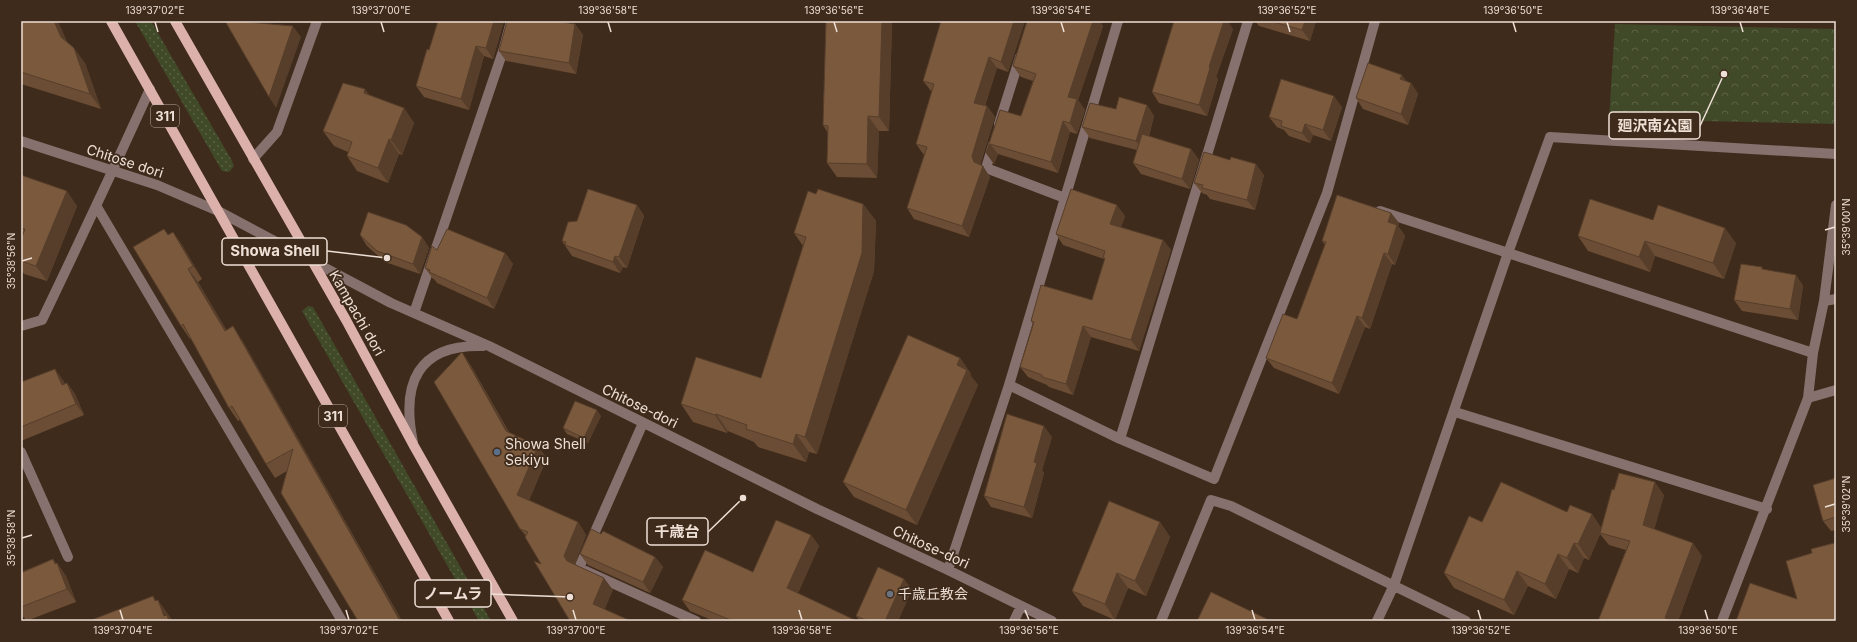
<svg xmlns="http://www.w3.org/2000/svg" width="1857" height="642" font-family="Inter,'Noto Sans JP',sans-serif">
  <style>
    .grass { fill: url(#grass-dots) }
    .park { fill: url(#park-crowns) }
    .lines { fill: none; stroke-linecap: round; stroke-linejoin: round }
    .minor { stroke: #86716e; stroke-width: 10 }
    .major { stroke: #dcb1ac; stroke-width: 10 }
    .wall { fill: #6a4d34 }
    .shaded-wall { fill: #563e2b }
    .building { fill: #7b593d; stroke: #563e2b }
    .ticks { fill: none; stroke: #eee0d6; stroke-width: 1.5 }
    .service-dot { fill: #5c6f8a; stroke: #3f2b1b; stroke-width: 1.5 }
    .worship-dot { fill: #6b7280; stroke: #3f2b1b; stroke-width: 1.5 }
    .labels { text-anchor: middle; stroke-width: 3.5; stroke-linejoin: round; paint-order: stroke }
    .shield { fill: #3f2b1b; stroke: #baaa9e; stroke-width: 1 }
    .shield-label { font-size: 13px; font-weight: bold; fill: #eee0d6 }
    .street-label { font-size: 14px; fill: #eee0d6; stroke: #3f2b1b }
    .poi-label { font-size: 14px; fill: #eee0d6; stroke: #3f2b1b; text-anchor: start }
    .leader { fill: none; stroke: #eee0d6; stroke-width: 1.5 }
    .callout-dot { fill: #eee0d6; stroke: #3f2b1b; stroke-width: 1.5 }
    .callout { fill: #3f2b1b; stroke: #eee0d6; stroke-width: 1.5 }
    .callout-label { font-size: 15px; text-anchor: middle; font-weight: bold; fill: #eee0d6 }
    .neatline { fill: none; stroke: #eee0d6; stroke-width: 1.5 }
    .ticks-label { font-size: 10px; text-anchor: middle; fill: #eee0d6 }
  </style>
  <defs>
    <pattern id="grass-dots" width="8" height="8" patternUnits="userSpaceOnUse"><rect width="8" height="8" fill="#404928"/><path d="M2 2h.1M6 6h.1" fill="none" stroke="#5c6346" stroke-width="1.8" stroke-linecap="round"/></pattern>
    <pattern id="park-crowns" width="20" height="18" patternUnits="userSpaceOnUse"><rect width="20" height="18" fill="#404928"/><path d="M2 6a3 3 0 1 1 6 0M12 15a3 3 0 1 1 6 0" fill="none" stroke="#5c6346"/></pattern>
  </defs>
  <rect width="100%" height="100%" fill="#3f2b1b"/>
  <path class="grass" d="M135 21H151L231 159 234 166 229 172 222 171Z
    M308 306 313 307 491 621H479L302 311Z"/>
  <path class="park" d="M1615 24 1836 29 1835 124 1609 119Z"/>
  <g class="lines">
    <path class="minor" d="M999 124 1020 57
      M21 141 157 185 218 211 391 303 489 346 817 509 948 570 1052 621
      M993 145 986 168 1065 198
      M253 159 277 132 317 21
      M97 207 342 621
      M1380 211 1813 353
      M1824 301 1836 299
      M414 313 504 48 511 21
      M21 326 42 320C79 243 115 166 150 89
      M1009 385 1120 439 1214 479 1327 193 1375 21
      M1808 398 1836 390
      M1455 412 1767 509
      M643 423 579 568 696 621
      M1120 439 1248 21
      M413 442C401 384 417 344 483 346
      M21 452 68 557
      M948 570 1009 385 1118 21
      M1014 621 1021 606
      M1161 621 1211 500 1231 506 1466 621
      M1377 621 1394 585 1508 253 1550 137 1836 154
      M1722 621 1808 398 1813 353 1824 301 1836 205"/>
    <path class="major" d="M111 21 449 621
      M175 21 346 320 414 446 513 621"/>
  </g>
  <path class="wall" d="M21 21 58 22 67 42 85 63 101 109 21 84Z
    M504 21 493 59 484 56 469 110 424 97 416 86 429 50Z
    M826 21H892L889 131H879L877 178 837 177 827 163 828 133 823 125Z
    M941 21H1025L1008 72 997 68 985 106H987L995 117 980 165 990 177 969 237 914 219 907 208 924 155 916 144 932 92 923 81Z
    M1027 21H1101L1100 22 1103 26 1098 41 1078 100 1085 110 1077 134 1070 132 1058 173 998 154 994 164 986 153 1000 110 1021 116 1033 81 1021 77 1013 66Z
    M1255 21H1316L1310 41 1259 26Z
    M575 24 583 35 576 74 506 61 499 51Z
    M1233 29 1216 77 1218 79 1207 116 1159 103 1152 92Z
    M1407 82 1411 83 1418 94 1408 125 1363 109 1356 98Z
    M369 95 404 108 414 123 402 155 399 154 388 183 357 171 347 156 348 152 334 146 323 131Z
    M1147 105 1154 116 1149 136 1191 149 1199 160 1190 189 1141 174 1133 163 1137 150 1090 138 1082 127 1116 109Z
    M1342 107 1331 141 1313 135 1310 143 1289 136 1284 130 1277 127 1269 117Z
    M1230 160 1264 175 1255 210 1210 199 1207 195 1202 193 1194 183Z
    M21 175 77 206 47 281 24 274 21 269Z
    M816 194 863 204 876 221 874 271 817 454 809 452 806 462 758 447 754 442 728 431 727 433 693 422 681 404 761 378 803 246 794 233Z
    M637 205 644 216 627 268 623 267 620 273 572 256 562 241 577 221Z
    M1391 213 1399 223 1398 226 1405 236 1395 265 1392 264 1370 329 1365 327 1339 394 1274 368 1266 358 1297 319 1325 245 1322 241Z
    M1125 216 1121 227 1163 240 1171 250 1139 351 1091 337 1073 395 1049 387 1047 385 1028 377 1020 367 1033 324 1031 321 1092 300 1105 260 1104 259 1063 245 1056 234Z
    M1653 220 1736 243 1724 279 1655 256 1650 272 1588 251 1578 236Z
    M173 232 182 245 202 279 198 282 226 330 242 340 402 621 287 471 275 478 266 464 240 420 238 421 229 408 191 339H190L181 326 168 235Z
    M360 235 422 237 429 248 420 274 385 262 367 246Z
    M437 250 505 253 513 264 494 309 437 283 434 279H433L425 268Z
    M1796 275 1803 286 1798 320 1742 311 1734 300Z
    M960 358 971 374 970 375 978 385 917 525 854 497 843 482Z
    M470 364 509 432 547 458 529 500 578 522 586 535 575 564 613 590 570 621 541 564 526 536 520 529Z
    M63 380 65 384 67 383 75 394 84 415 21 441V382Z
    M601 416 588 443 567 434 563 428Z
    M1052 437 1042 470 1044 473 1032 518 991 507 984 496Z
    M1836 478V530L1831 531 1823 521Z
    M1614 490 1664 495 1654 529 1702 556 1678 621H1598L1626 550 1609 545 1600 534 1589 560 1584 558 1578 573 1569 569 1556 599 1528 586 1514 615 1454 588 1444 573 1482 522 1567 512 1592 514 1601 528Z
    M1160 522 1170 537 1146 596 1128 588 1115 620 1083 606 1072 591Z
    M811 535 819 546 798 593 857 621H714L690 611 682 600 753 572Z
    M580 554 655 557 663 567 650 593 588 565Z
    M53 559 56 564 57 563 66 576 76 602 26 621 24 617 21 618V572Z
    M912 589 898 621H860L856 616Z"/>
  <path class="shaded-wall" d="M54 21H57L58 22 72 53 61 37Z
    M494 21H504L493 59 486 48Z
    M882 21H892L889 131 879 117Z
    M1014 21H1025L1008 72 1001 62Z
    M1093 21H1101L1100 22 1103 26 1098 41 1078 100 1085 110 1077 134 1070 123 1068 97Z
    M1224 21H1228L1233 29 1216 77 1218 79 1207 116 1199 105 1209 67Z
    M1305 21H1316L1310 41 1302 30Z
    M575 24 583 35 576 74 569 63Z
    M293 26 301 37 276 108 269 97Z
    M476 46 484 56 469 110 461 99Z
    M74 48 85 63 101 109 90 94Z
    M989 57 997 68 982 114 974 103Z
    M1402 75 1410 86 1400 79Z
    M1411 83 1418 94 1408 125 1401 114Z
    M365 89 376 104 364 93Z
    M1334 96 1342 107 1331 141 1323 130Z
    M1147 105 1154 116 1144 152 1136 141Z
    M987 106 995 117 980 166H983L990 177 969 237 962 226 974 162 972 156Z
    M404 108 414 123 402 155 391 140Z
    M868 116 879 131 877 178 867 164Z
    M1063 121 1070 132 1058 173 1051 162Z
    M1305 124 1313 135 1310 143 1302 133Z
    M389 139 399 154 388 183 378 168Z
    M990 144 998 154 994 164 986 153Z
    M1191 149 1199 160 1190 189 1182 179Z
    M1256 164 1264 175 1255 210 1247 200Z
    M67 191 77 206 47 281 36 266Z
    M863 204 876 221 874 271 817 454 805 437Z
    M637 205 644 216 627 268 619 257Z
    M1117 205 1125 216 1118 235 1110 224Z
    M1391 213 1399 223 1398 226 1405 236 1395 265 1388 254V222Z
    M1725 228 1736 243 1724 279 1713 263Z
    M173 232 182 245 202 279 193 266Z
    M422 237 429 248 420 274 413 264Z
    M1163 240 1171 250 1139 351 1131 340Z
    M1645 241 1655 256 1650 272 1639 257Z
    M505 253 513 264 494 309 487 298Z
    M1384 253 1392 264 1370 329 1362 318Z
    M615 256 623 267 620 273 613 262Z
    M188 269 198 282 235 344 225 331Z
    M1796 275 1803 286 1798 320 1790 309Z
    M1357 316 1365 327 1339 394 1332 383Z
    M233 326 242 340 402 621H400Z
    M1083 326 1091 337 1073 395 1066 384Z
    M462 352 470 364 515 444 506 431Z
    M960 358 971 374 970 375 978 385 917 525 906 510 957 365Z
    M55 369 63 380 70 396 62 385Z
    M67 383 75 394 84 415 76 404Z
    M597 410 601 416 588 443 584 438Z
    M716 414 728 431 727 433 715 415Z
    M1044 426 1052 437 1042 470 1044 473 1032 518 1024 507 1034 462Z
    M796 434 809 452 806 462 793 444Z
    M538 446 547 458 526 508 517 495Z
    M1655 482 1664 495 1652 538 1643 525Z
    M1592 514 1602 529 1600 533V534L1589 560 1578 544Z
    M578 522 586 535 573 569 564 556Z
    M1160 522 1170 537 1146 596 1135 581Z
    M811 535 819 546 795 599 787 588Z
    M1574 543 1584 558 1578 573 1567 558Z
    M1693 543 1702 556 1678 621H1667L1665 618Z
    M1558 554 1569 569 1556 599 1545 584Z
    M655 557 663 567 650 593 643 582Z
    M53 559 58 566 57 563 66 576 76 602 67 589Z
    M1517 571 1528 586 1514 615 1504 600Z
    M1117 573 1128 588 1115 620 1105 604Z
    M604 578 613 590 602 616 593 604Z
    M904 579 912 589 898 621H885Z
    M153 596 161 607 158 600 171 618 172 621H168L155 601Z"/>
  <path class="building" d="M21 21H54L61 37 74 48 90 94 21 72Z
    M225 21H236L293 26 269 97Z
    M438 21H494L486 48 476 46 461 99 416 86 427 49 429 50Z
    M507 21H555L575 24 569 63 499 51Z
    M826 21H882L879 117 868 116 867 164 827 163 828 126 823 125Z
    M941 21H1014L1001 62 989 57 974 103 987 106 972 156 974 162 983 166 962 226 907 208 927 147 916 144 934 84 923 81Z
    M1027 21H1093L1068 97 1077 99 1070 123 1063 121 1051 162 990 144 986 153 1000 110 1021 116 1036 74 1013 66Z
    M1174 21H1224L1209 67 1210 68 1199 105 1152 92Z
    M1270 21H1305L1302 30Z
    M1368 63 1402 75 1400 79 1411 83 1401 114 1356 98Z
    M1281 79 1334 96 1323 130 1305 124 1302 133 1281 126 1282 121 1269 117Z
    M343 83 365 89 364 93 404 108 391 140 389 139 378 168 347 156 352 142 323 131Z
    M1119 97 1147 105 1136 141 1082 127 1090 103 1116 109Z
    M1142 134 1191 149 1182 179 1133 163Z
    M1204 152 1230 160 1231 157 1256 164 1247 200 1202 188 1203 185 1194 183Z
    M21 175 67 191 36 266 21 261V239L25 229 21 228Z
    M588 189 637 205 619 257 615 256 613 262 565 245 566 242 562 241 568 222 577 221Z
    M818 189 863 204 862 253 805 437 796 434 793 444 746 429 747 425 716 414 715 415 681 404 696 357 761 378 806 237 794 233 808 191 816 194Z
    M1071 189 1117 205 1110 224 1163 240 1131 340 1083 326 1066 384 1042 377V375L1020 367 1034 322 1031 321 1041 285 1092 300 1105 258H1103L1105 251 1056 234Z
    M1337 195 1391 213 1388 222 1397 225 1388 254 1384 253 1362 318 1357 316 1332 383 1266 358 1283 314 1297 319 1326 242 1322 241Z
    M1590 199 1653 220 1658 205 1725 228 1713 263 1645 241 1639 257 1578 236Z
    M368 212 406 225 422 237 413 264 377 251 360 235Z
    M164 229 168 235 173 232 193 266 188 269 225 331 233 326 400 621H358L281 493 293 449 266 464 232 406 229 408 183 324 181 326 133 247Z
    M447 229 505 253 487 298 429 272 430 270 425 268 432 246 437 250Z
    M1741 264 1762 267V269L1796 275 1790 309 1734 300Z
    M908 335 960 358 957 365 967 370 906 510 843 482Z
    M462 352 506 431 538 446 517 495 578 522 564 556 567 561 604 578 593 604 631 621H570L534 561 541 564 525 537 528 532 520 529 434 382Z
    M55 369 62 385 67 383 76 404 21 427V382Z
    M575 401 597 410 584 438 563 428Z
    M1007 414 1044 426 1034 462 1037 463 1024 507 984 496Z
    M1619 473 1655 482 1643 525 1693 543 1665 618 1673 621H1598L1630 541 1600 533 1612 489 1614 490Z
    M1836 478V517L1823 521 1813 485Z
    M1501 482 1567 512 1570 505 1592 514 1578 544 1574 543 1567 558 1558 554 1545 584 1517 571 1504 600 1444 573 1469 516 1482 522Z
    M1109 501 1160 522 1135 581 1117 573 1105 604 1072 591Z
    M776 520 811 535 787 588 857 621H733L682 600 705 550 753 572Z
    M591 529 601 534 603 531 655 557 643 582 580 554Z
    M1834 543 1836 552V621H1736L1750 583 1797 599 1786 561 1812 553 1811 549Z
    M53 559 55 564 57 563 67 589 21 607V573Z
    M878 567 904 579 885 621H868L856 616Z
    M1211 592 1271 621H1197Z
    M153 596 155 601 158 600 164 616 167 615 169 621H89Z"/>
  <path class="ticks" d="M155 22 158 32M381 22 384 32M608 22 611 32M834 22 837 32M1061 22 1064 32M1287 22 1290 32M1513 22 1516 32M1740 22 1743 32M1825 230 1835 227M22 261 32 258M1825 507 1835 504M22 538 32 535M120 610 123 620M346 610 349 620M573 610 576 620M799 610 802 620M1025 610 1029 620M1252 610 1255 620M1478 610 1481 620M1705 610 1708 620"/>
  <circle class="service-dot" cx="497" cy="452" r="4"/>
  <circle class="worship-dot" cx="890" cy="594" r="4"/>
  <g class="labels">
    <g class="shield">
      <rect x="151" y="105" width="28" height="22" rx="3"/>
      <rect x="319" y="405" width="28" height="22" rx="3"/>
    </g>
    <g class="shield-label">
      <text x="165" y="121">311</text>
      <text x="333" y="421">311</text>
    </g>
    <g class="street-label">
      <text transform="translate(125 161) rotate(18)" y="5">Chitose dori</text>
      <text transform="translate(357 313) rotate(60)" y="5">Kampachi dori</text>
      <text transform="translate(640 406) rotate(26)" y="5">Chitose-dori</text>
      <text transform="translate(931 547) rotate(25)" y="5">Chitose-dori</text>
    </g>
    <g class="poi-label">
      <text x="505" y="449">Showa Shell<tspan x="505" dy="16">Sekiyu</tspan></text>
      <text x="898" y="599">千歳丘教会</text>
    </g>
  </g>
  <path class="leader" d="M1724 74L1700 126M387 258L327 251M743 498L708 532M570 597L491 594"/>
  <g class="callout-dot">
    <circle cx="1724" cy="74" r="4"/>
    <circle cx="387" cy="258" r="4"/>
    <circle cx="743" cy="498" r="4"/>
    <circle cx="570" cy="597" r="4"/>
  </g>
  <g class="callout">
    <rect x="1609" y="112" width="91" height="27" rx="4"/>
    <rect x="222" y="238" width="105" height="27" rx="4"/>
    <rect x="647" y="518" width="61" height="27" rx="4"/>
    <rect x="415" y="580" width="76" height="27" rx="4"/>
  </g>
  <g class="callout-label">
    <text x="1655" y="131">廻沢南公園</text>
    <text x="275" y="256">Showa Shell</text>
    <text x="677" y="537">千歳台</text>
    <text x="453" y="599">ノームラ</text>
  </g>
  <rect width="1857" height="642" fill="none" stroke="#3f2b1b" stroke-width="44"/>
  <rect x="22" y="22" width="1813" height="598" class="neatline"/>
  <g class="ticks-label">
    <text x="155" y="14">139°37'02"E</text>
    <text x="381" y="14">139°37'00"E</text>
    <text x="608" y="14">139°36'58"E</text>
    <text x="834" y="14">139°36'56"E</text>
    <text x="1061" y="14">139°36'54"E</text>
    <text x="1287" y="14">139°36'52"E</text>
    <text x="1513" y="14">139°36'50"E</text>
    <text x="1740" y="14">139°36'48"E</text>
    <text transform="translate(1846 227) rotate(-90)" y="4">35°39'00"N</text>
    <text transform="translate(11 261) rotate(-90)" y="4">35°38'56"N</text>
    <text transform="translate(1846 504) rotate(-90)" y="4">35°39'02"N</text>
    <text transform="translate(11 538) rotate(-90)" y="4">35°38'58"N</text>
    <text x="123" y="634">139°37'04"E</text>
    <text x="349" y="634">139°37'02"E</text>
    <text x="576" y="634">139°37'00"E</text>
    <text x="802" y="634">139°36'58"E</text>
    <text x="1029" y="634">139°36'56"E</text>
    <text x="1255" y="634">139°36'54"E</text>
    <text x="1481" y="634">139°36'52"E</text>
    <text x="1708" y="634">139°36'50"E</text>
  </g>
</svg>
